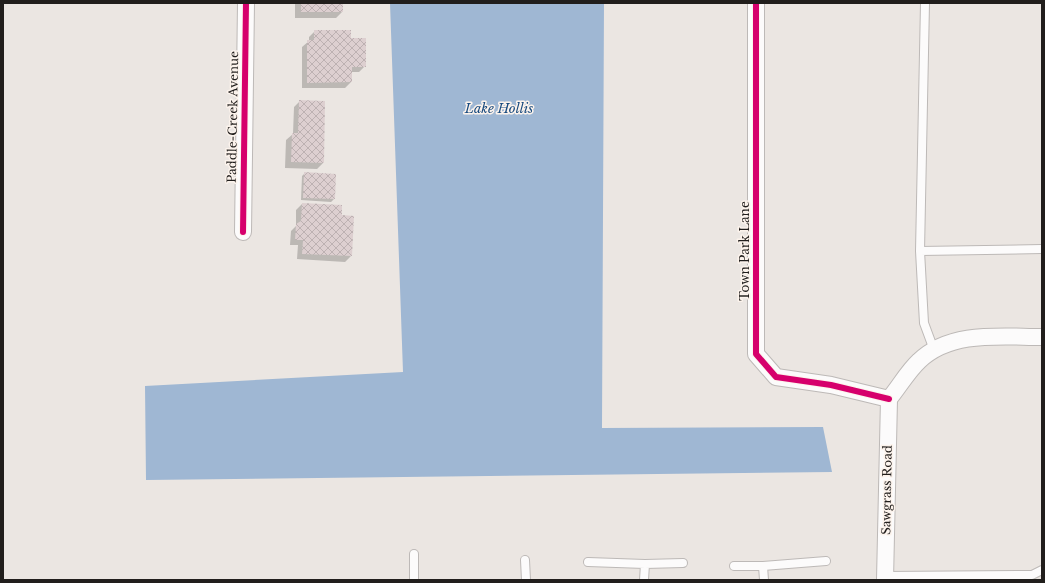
<svg xmlns="http://www.w3.org/2000/svg" width="1045" height="583" font-family="'Libre Baskerville',serif">
  <style>
    .water { fill: #9fb7d3 }
    .shadow { fill: #0003 }
    .building { fill: url(#building-cross-hatch) }
    .lines { fill: none; stroke-linecap: round; stroke-linejoin: round }
    .service-casing { stroke: #bdb9b7; stroke-width: 10 }
    .minor-casing { stroke: #bdb9b7; stroke-width: 18 }
    .service { stroke: #fcfbfb; stroke-width: 8 }
    .minor { stroke: #fcfbfb; stroke-width: 16 }
    .cycleway-casing { stroke: #fcf3ec; stroke-width: 8 }
    .cycleway { stroke: #d6006c; stroke-width: 6 }
    .labels { text-anchor: middle; stroke-width: 3; stroke-linejoin: round; paint-order: stroke }
    .street-label { font-size: 12px; fill: #211e1c; stroke: #fcf3ec }
    .water-label { font-size: 13px; font-style: italic; fill: #184a7f; stroke: #fcf3ec }
  </style>
  <defs>
    <pattern id="building-cross-hatch" width="8" height="8" patternUnits="userSpaceOnUse"><rect width="8" height="8" fill="#ddcfd0"/><path d="M0 0l8 8M0 8l8-8" fill="none" stroke="#bdb1b2"/></pattern>
  </defs>
  <rect width="100%" height="100%" fill="#ebe6e2"/>
  <path class="water" d="M390 3H604L602 428 823 427 832 472 146 480 145 386 403 372Z"/>
  <path class="shadow" d="M295 3H342V12L336 18H295Z
    M315 31 350 39 365 66 359 72H351V82L345 88H302V47L309 41V37Z
    M300 101 323 163 317 169 285 168 286 140 293 134 294 107Z
    M305 173 334 199 331 202 301 200 302 176Z
    M302 204 340 216 351 256 345 262 297 259 298 245H290L291 231 296 226V210Z"/>
  <path class="building" d="M301 3H343V12H301Z
    M314 30H351V38H366V67H352V82L307 83V40H314Z
    M299 100 325 101 324 163 291 162 292 133H298Z
    M304 172 336 174 335 199 303 198Z
    M302 203 342 205V215L354 216 352 256 302 254 303 240H295L296 224 301 221Z"/>
  <g class="lines">
    <defs>
      <path id="service" d="M925 3 920 251 1042 249
        M920 251 924 323 934 350
        M414 554V580
        M525 560 526 580
        M588 562 645 564
        M734 566H763
        M885 576 1032 575 1042 570
        M644 580 645 564 683 563
        M764 580 763 566 826 561"/>
      <path id="minor" d="M756 3V354L776 377 831 385 889 399
        M243 232 246 3
        M889 399C899 387 908 371 919 361 951 330 1002 337 1042 337
        M885 580 889 399"/>
    </defs>
    <use href="#service" class="service-casing"/>
    <use href="#minor" class="minor-casing"/>
    <use href="#service" class="service"/>
    <use href="#minor" class="minor"/>
    <defs>
      <path id="cycleway" d="M756 3V354L776 377 831 385 889 399
        M243 232 246 3"/>
    </defs>
    <use href="#cycleway" class="cycleway-casing"/>
    <use href="#cycleway" class="cycleway"/>
  </g>
  <g class="labels">
    <g class="street-label">
      <text transform="translate(233 117) rotate(-89)" y="4">Paddle-Creek Avenue</text>
      <text transform="translate(745 251) rotate(-90)" y="4">Town Park Lane</text>
      <text transform="translate(887 490) rotate(-89)" y="4">Sawgrass Road</text>
    </g>
    <g class="water-label">
      <text x="499" y="113">Lake Hollis</text>
    </g>
  </g>
  <rect width="1045" height="583" fill="none" stroke="#211e1c" stroke-width="8"/>
</svg>
